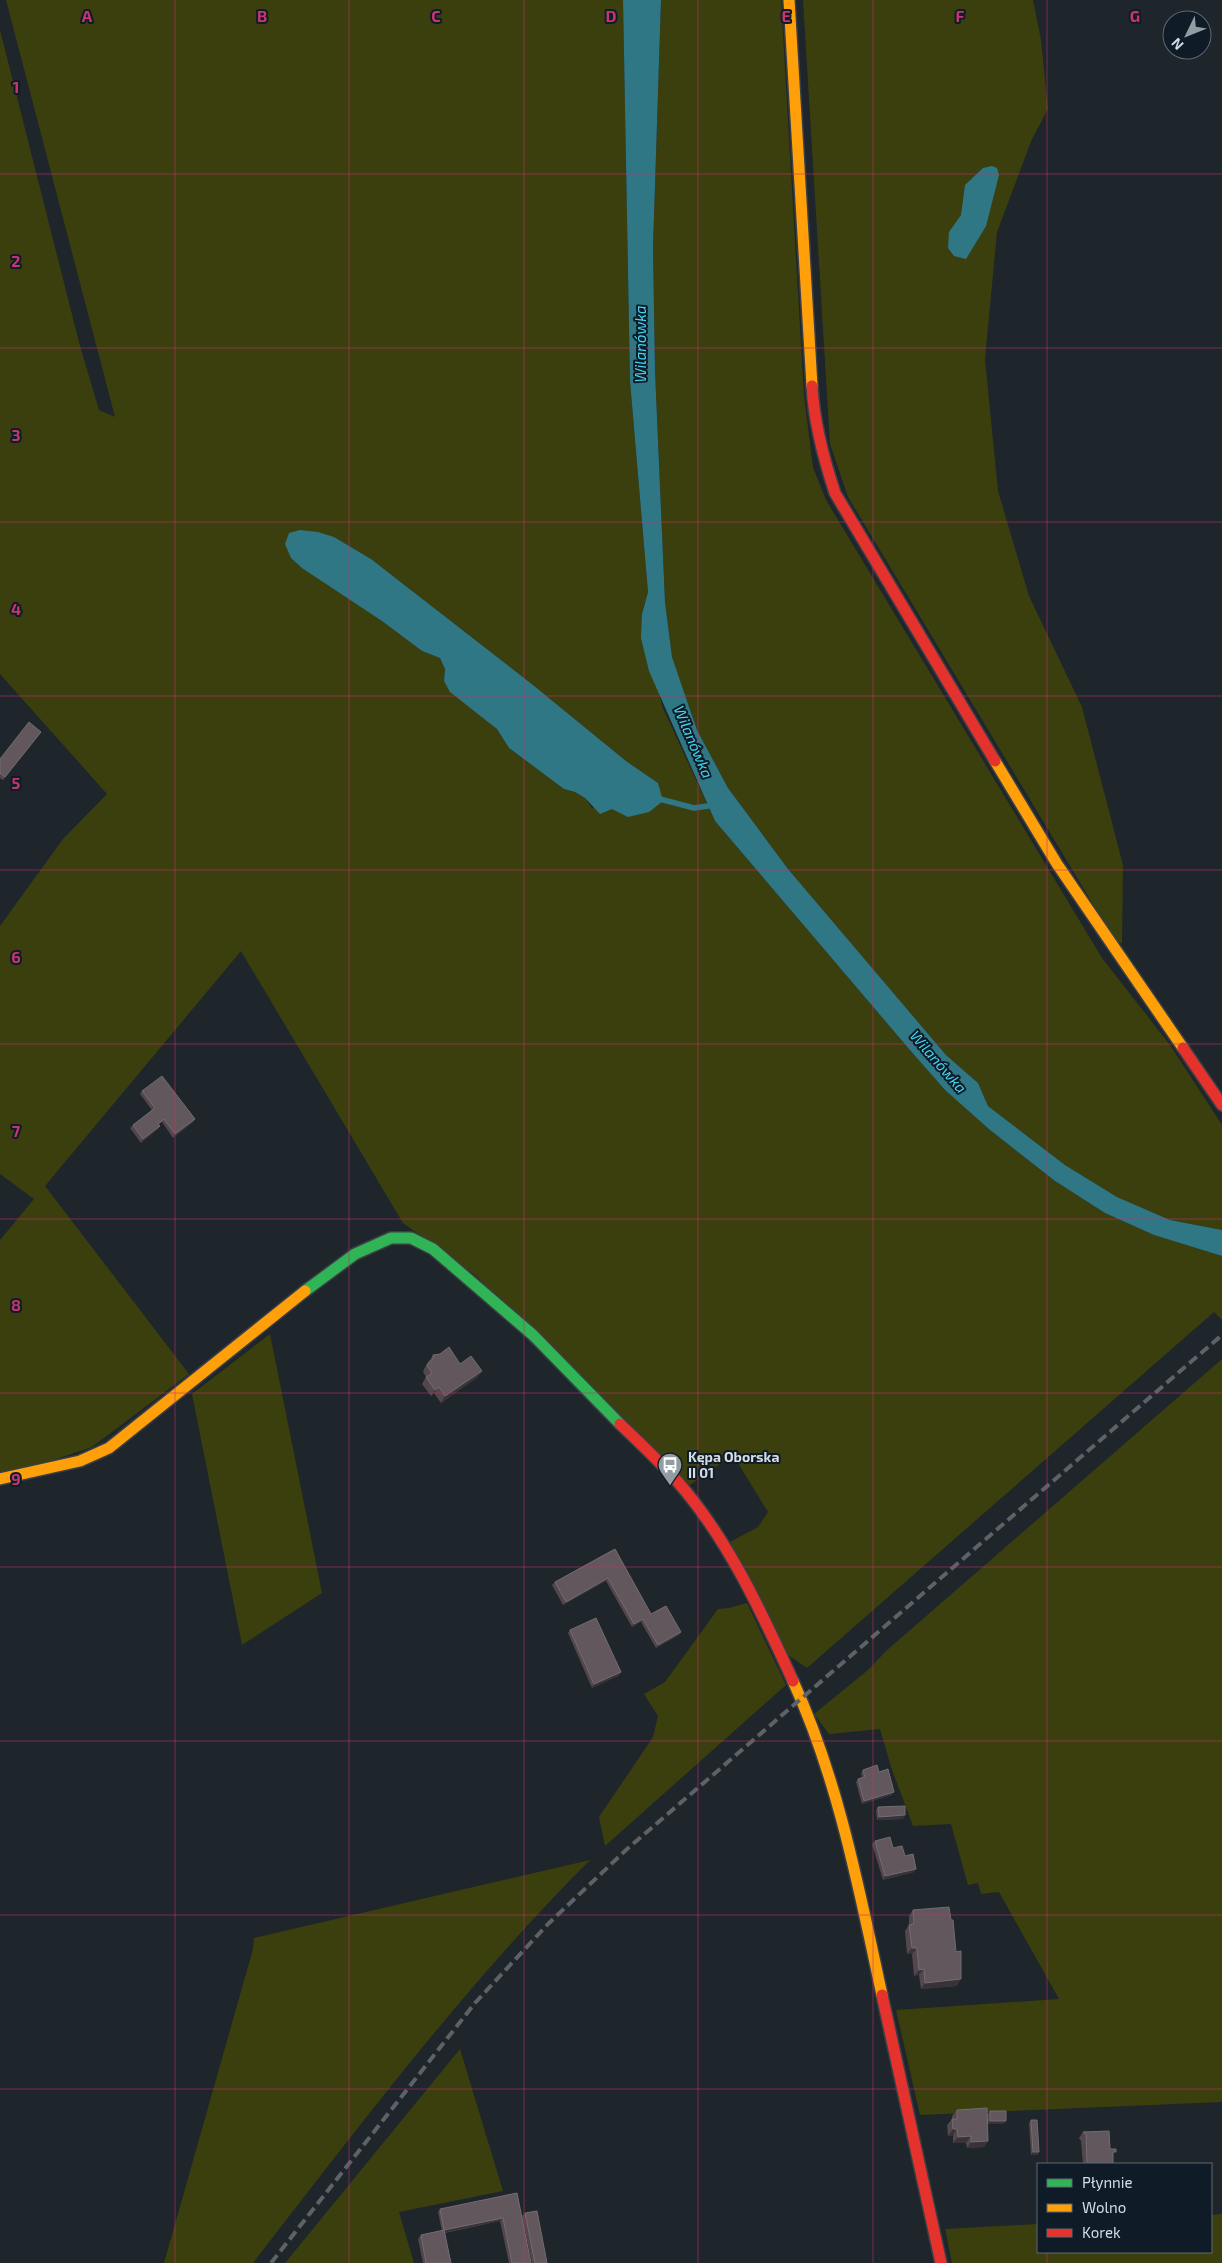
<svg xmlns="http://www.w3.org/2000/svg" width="1222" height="2263" font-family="'Exo 2',sans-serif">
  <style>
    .green { fill: #3b3f0e; fill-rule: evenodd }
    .water { fill: #307785 }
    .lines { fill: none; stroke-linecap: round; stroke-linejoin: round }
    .stream { stroke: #307785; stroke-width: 5.5 }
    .fast-casing { stroke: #3a3f45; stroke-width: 14 }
    .slow-casing { stroke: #3a3f45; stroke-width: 14 }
    .jam-casing { stroke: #3a3f45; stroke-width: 14 }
    .fast { stroke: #30b455; stroke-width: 11 }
    .slow { stroke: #ff9f0a; stroke-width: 11 }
    .jam { stroke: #e5322d; stroke-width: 11 }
    .rail { stroke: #5d6267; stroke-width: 4; stroke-dasharray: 10 5; stroke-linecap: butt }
    .wall { fill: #54474b }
    .shaded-wall { fill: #383338 }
    .building { fill: #61575c; stroke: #736c71 }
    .grid { fill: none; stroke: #c53570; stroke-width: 1; stroke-opacity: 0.55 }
    .labels { text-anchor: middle; stroke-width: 4; stroke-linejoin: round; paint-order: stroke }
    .poi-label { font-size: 14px; font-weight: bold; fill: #d4dce4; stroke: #0f1b27; text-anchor: start }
    .water-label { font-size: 15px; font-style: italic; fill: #41d7f3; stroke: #0f1b27 }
    .grid-label { font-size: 16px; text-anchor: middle; font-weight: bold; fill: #c53570; stroke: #0f1b27; stroke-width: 4; stroke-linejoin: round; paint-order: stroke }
  </style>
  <rect width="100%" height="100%" fill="#1e252b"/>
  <path class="green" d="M6 0H623L630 381 648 592 642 614 662 706 715 821 909 1049 945 1090 990 1130 1055 1181 1105 1213 1154 1235 1222 1256V1320L1214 1312 807 1668 788 1655 730 1542 758 1527 768 1512 733 1455 690 1485 475 1275 403 1223 241 951 45 1186 189 1374 92 1447 0 1478V1240L34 1199 0 1174V926L63 839 107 794 0 674V30L80 346 99 410 115 417ZM334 537 371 559 533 685 626 761 658 783 592 808 585 798 575 792 564 789 509 748 497 729 444 681 445 669 440 658 422 651 382 621Z
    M661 0H781L804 396 813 467 826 500 1102 958 1170 1045 1222 1125V1230L1170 1220 1117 1197 1065 1165 988 1106 978 1083 946 1055 788 869 728 788 697 730 672 657 665 602 655 371 653 247Z
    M803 0H1033L1041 40 1048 109 1032 139 997 232 985 359 998 491 1029 596 1082 707 1123 865 1122 944 1114 939 848 497 830 444Z
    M270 1334 322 1593 242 1645 192 1394Z
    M1222 1359V2102L920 2115 896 2010 1059 1999 999 1892 981 1894 978 1883 968 1885 951 1824 913 1826 892 1770 880 1729 829 1734 814 1714 868 1670 886 1651Z
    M747 1603 786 1685 605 1846 599 1817 653 1737 658 1716 644 1694 665 1682 718 1609 729 1608Z
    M590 1860C466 1984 360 2125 253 2263H164L253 1949 254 1938Z
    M460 2049 503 2191 399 2212 414 2263H285Z
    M1222 2214V2263H952L945 2229 1038 2224V2252H1211V2215Z"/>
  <path class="water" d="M623 0H661L653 247 655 371 665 602 672 657 697 730 728 788 788 869 946 1055 978 1083 988 1106 1065 1165 1117 1197 1170 1220 1222 1230V1256L1154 1235 1105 1213 1055 1181 990 1130 945 1090 909 1049 715 821 649 671 641 638 642 614 648 592 630 381Z
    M992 166 997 168 999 175 986 226 966 259 954 256 948 248 949 232 961 215 965 185 983 168Z
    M300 530 318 532 334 537 371 559 533 685 626 761 658 783 663 801 649 812 628 817 612 809 600 814 585 798 575 792 564 789 509 748 497 729 450 692 444 681 445 669 440 658 422 651 382 621 302 568 291 558 285 544 289 533Z"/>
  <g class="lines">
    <path class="stream" d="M656 798 694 808 715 805"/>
    <defs>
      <path id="fast" d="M305 1291 355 1254 391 1238H411L433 1249 533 1335 620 1424"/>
      <path id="slow" d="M789 0 812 386
        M995 761 1057 864 1183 1048
        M0 1479 80 1461 109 1448 305 1291
        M793 1681C838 1779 859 1889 882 1995"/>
      <path id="jam" d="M812 386C814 423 823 457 835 493L995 761
        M1183 1048 1222 1105
        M620 1424C639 1442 659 1461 677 1481 728 1539 761 1611 793 1681
        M882 1995 941 2263"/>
    </defs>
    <use href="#fast" class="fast-casing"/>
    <use href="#slow" class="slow-casing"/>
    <use href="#jam" class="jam-casing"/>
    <use href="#fast" class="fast"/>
    <use href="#slow" class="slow"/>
    <use href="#jam" class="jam"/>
    <path class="rail" d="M271 2263 475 2003 548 1924 626 1850 1222 1335"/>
  </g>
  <path class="wall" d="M41 732 3 780 0 778V759Z
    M142 1091 195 1119 193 1122 173 1138 162 1122 159 1124 158 1129 141 1143 130 1128 133 1125 152 1110 140 1094Z
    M433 1355 460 1364 478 1377 441 1403 434 1393 431 1396 422 1384 426 1377 423 1372 424 1369Z
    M615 1549 651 1614 681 1632 679 1635 656 1648 641 1622 632 1627 606 1581 563 1605 552 1585 555 1582Z
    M570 1630 621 1672 618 1676 592 1688 568 1633Z
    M863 1770 879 1772 892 1795 862 1804 856 1782 858 1779 862 1777 861 1773Z
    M878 1807 903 1819 877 1820 876 1810Z
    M875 1841 893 1848 905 1856 914 1872 883 1880 872 1844Z
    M913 1910 957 1986 921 1989 919 1975 914 1976 912 1954H907L905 1931 909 1925V1916Z
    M957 2110 987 2124V2115L990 2111 1003 2124H987L988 2141 984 2147 967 2148 966 2143H953V2135L948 2136 947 2125 952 2119V2116Z
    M1031 2120 1039 2152 1037 2155H1031L1029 2123Z
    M1083 2132 1110 2149 1113 2156V2164H1083L1081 2141 1079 2138Z
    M517 2193 531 2263H509L500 2221 445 2233 451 2263H423L418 2239 421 2235 442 2231 438 2212 440 2209Z
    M525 2213 547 2263H532L522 2216Z"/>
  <path class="shaded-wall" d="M195 1119 193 1122 173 1138 175 1134Z
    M160 1126 158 1129 141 1143 143 1139Z
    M482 1371 478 1377 441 1403 445 1396Z
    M439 1387 434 1393 431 1396 435 1390Z
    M608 1578 606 1581 563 1605 566 1602Z
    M643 1619 641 1622 632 1627 634 1624Z
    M681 1632 679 1635 656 1648 658 1645Z
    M621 1672 618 1676 592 1688 594 1684Z
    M894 1792 892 1795 862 1804 864 1801Z
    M905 1815 903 1819 877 1820 879 1817Z
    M916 1869 914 1872 883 1880 885 1876Z
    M912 1948H917L912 1954H907Z
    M924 1969 919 1975 914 1976 919 1970Z
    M961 1979 957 1986 921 1989 925 1983Z
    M990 2121H1006L1003 2124H987Z
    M953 2129H957L953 2135 948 2136Z
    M971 2136 966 2143H953L958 2137Z
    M988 2141 984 2147 967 2148 971 2142Z
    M1033 2152H1039L1037 2155H1031Z
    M503 2218 500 2221 442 2233 444 2230Z"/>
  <path class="building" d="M29 722 41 732 5 777 0 773V759Z
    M162 1076 195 1119 175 1134 164 1119 158 1124 160 1126 143 1139 133 1125 155 1108 142 1091Z
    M449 1347 460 1364 471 1356 482 1371 445 1396 439 1387 435 1390 426 1377 432 1373 427 1366 428 1363 433 1359V1355L440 1354Z
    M615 1549 651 1614 666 1606 681 1632 658 1645 643 1619 634 1624 608 1578 566 1602 555 1582Z
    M596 1618 621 1672 594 1684 570 1630Z
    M877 1765 879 1772 888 1769 894 1792 864 1801 858 1779 865 1777 863 1770Z
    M905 1806V1815L879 1817 878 1807Z
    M890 1837 893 1848 902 1846 905 1856 913 1854 916 1869 885 1876 875 1841Z
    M949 1907 951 1920H953L956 1952 961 1951V1979L925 1983 924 1969 919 1970 917 1948H912L909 1925 914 1924 913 1910Z
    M987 2108 988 2141 971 2142V2136L958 2137 957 2129H953L952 2119H957V2110Z
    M990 2111H1006V2121H990Z
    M1031 2120H1037L1039 2152H1033Z
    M1109 2131 1110 2149H1116V2152H1113V2164H1087L1086 2134 1083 2132Z
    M517 2193 531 2263H512L503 2218 444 2230 440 2209Z
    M537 2211 547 2263H535L525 2213Z
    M444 2230 451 2263H426L421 2235Z"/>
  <path class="grid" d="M175 0V2263M349 0V2263M524 0V2263M698 0V2263M873 0V2263M1047 0V2164M0 174H1222M0 348H1222M0 522H1222M0 696H1222M0 870H1222M0 1044H1222M0 1219H1222M0 1393H1222M0 1567H1222M0 1741H1222M0 1915H1222M0 2089H1222M1047 2252V2263"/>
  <defs>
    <symbol id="bus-pin" viewBox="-11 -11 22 30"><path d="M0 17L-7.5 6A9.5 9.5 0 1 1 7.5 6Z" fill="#949ca3" stroke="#0f1b27"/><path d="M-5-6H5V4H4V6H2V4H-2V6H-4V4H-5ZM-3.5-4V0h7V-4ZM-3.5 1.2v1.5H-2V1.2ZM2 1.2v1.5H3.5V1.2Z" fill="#fff"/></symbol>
  </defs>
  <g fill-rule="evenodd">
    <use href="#bus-pin" x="656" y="1451" width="28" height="38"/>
  </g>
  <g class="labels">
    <g class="poi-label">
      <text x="688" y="1462">Kępa Oborska<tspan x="688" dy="16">II 01</tspan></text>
    </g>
    <g class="water-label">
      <text transform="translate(641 344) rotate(-90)" y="5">Wilanówka</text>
      <text transform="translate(693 742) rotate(67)" y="5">Wilanówka</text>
      <text transform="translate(938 1062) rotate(49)" y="5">Wilanówka</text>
    </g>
  </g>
  <g class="grid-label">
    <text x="87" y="22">A</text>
    <text x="262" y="22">B</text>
    <text x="436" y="22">C</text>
    <text x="611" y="22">D</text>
    <text x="786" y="22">E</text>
    <text x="960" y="22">F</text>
    <text x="1135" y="22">G</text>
    <text x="16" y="93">1</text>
    <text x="16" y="267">2</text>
    <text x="16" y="441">3</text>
    <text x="16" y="615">4</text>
    <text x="16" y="789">5</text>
    <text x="16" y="963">6</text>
    <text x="16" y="1137">7</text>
    <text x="16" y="1311">8</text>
    <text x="16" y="1485">9</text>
  </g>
  <rect x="1037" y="2163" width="175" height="90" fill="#0f1b27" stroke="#5e6873"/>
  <rect x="1047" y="2179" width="25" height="8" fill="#30b455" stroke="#5e6873"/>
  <text x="1082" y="2188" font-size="15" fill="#d4dce4">Płynnie</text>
  <rect x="1047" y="2204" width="25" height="8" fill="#ff9f0a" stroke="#5e6873"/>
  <text x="1082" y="2213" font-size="15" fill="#d4dce4">Wolno</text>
  <rect x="1047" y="2229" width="25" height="8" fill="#e5322d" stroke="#5e6873"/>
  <text x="1082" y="2238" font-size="15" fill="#d4dce4">Korek</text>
  <g transform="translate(1187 35) rotate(227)"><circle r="24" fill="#0f1b27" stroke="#5e6873"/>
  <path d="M0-4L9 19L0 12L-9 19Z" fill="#949ca3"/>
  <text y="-8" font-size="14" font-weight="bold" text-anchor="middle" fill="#d4dce4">N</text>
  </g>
</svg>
